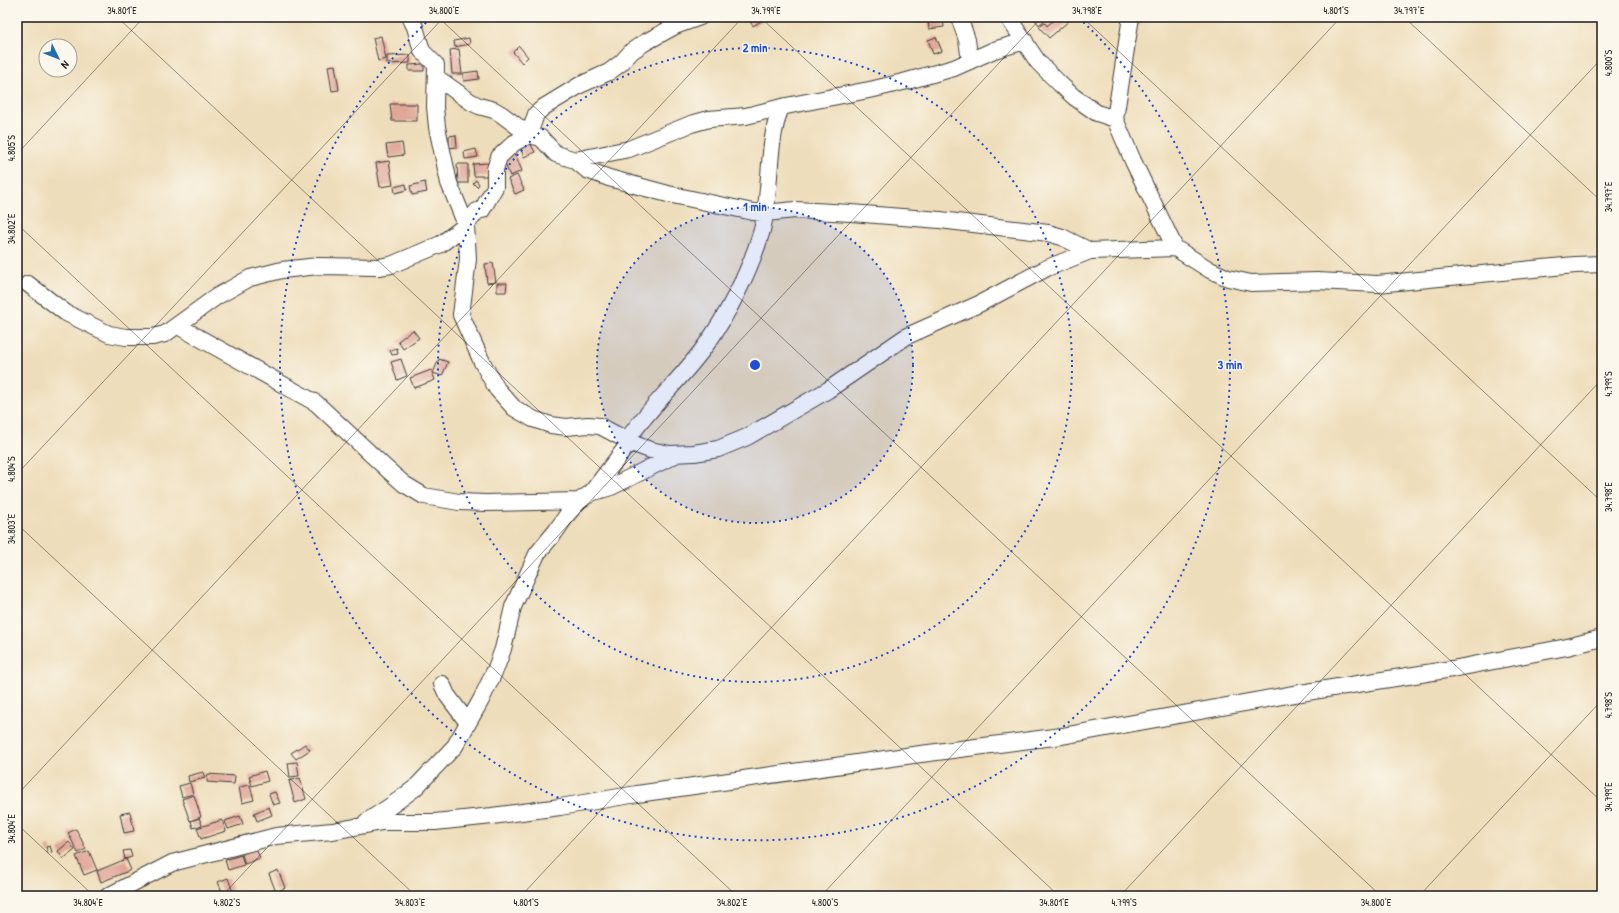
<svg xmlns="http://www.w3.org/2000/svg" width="1619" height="913" font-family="'Patrick Hand',sans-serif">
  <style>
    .building { fill: #e0a698 }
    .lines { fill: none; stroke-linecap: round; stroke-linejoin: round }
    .street-casing { stroke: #3c3934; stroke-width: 18 }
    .street { stroke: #fff; stroke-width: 16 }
    .ticks { fill: none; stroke: #1c1c1c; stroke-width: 1; stroke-opacity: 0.45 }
    .ring { fill: none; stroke: #1d4ed8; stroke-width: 2; stroke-dasharray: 2 4 }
    .centre { fill: #1d4ed8; stroke: #fbf7ec; stroke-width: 2 }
    .ring-label { font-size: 12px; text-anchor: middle; font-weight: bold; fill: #1d4ed8; stroke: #fbf7ec; stroke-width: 3; stroke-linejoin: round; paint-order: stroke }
    .neatline { fill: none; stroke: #1c1c1c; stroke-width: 1.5 }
    .ticks-label { font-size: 10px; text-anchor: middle; fill: #1c1c1c }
  </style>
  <rect width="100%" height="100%" fill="#fbf7ec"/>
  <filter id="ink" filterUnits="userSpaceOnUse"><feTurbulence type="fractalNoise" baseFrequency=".025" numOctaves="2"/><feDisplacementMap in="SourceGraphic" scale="8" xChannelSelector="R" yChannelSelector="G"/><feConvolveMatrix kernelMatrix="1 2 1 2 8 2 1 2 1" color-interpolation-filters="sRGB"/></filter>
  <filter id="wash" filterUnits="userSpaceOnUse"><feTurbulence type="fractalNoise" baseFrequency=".012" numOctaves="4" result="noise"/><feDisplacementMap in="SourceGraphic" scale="16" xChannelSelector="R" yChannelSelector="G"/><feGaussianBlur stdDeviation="0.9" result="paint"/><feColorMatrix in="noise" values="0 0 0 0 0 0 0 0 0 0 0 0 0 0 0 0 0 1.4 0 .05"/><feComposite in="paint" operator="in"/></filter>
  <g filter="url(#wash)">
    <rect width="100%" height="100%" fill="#eeddba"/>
    <g id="blocks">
      <path class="building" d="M747 17H761L763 20 753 26Z
        M918 17H927V20L920 22Z
        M1033 17H1043L1045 20 1039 25Z
        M1057 17H1068L1070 20 1049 38 1039 27 1045 23 1047 26Z
        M943 19 944 27 929 29 928 21Z
        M381 36 386 59 378 61 373 38Z
        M936 37 942 51 933 54 928 40Z
        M469 38 470 44 455 47 454 41Z
        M519 46 528 57 522 63 513 52Z
        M459 49 462 74H452L450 50Z
        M410 55V63L387 64V56Z
        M424 64V71H409V65Z
        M335 65 339 90 332 91 328 66Z
        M478 71 479 79 464 81 463 73Z
        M390 104H417V121H392Z
        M456 135 457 147 449 148V136Z
        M402 143 404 155 388 157 386 145Z
        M530 143 535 152 524 157 520 147Z
        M476 149 478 157 465 159 464 152Z
        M515 154 522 171 510 176 503 159Z
        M389 161 393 185 380 187 376 163Z
        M488 163V176H474L473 164Z
        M457 164H468V183H458Z
        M517 175 524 190 515 194 508 179Z
        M476 180 479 184 477 187 473 183Z
        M425 182 427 192 412 195 410 186Z
        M406 184 407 190 395 193 394 187Z
        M493 263 496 282 487 283 485 264Z
        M497 283H507L506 292H497Z
        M413 330 419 338 403 349 398 341Z
        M397 348 398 354 392 355 390 350Z
        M401 359 407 376 397 380 391 362Z
        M439 359 448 362 442 376 433 373Z
        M431 370 435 380 414 388 410 378Z
        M305 744 310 750 296 759 291 753Z
        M297 762 299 776 290 777 288 763Z
        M265 771 268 781 252 786 249 776Z
        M203 772 205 778 189 782 188 776Z
        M208 774 235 776 234 784 207 782Z
        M300 778 306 799 295 803 289 781Z
        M190 783 193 794 182 797 179 786Z
        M250 785 254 800 242 803 239 787Z
        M275 792 280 803 273 805 269 794Z
        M194 795 201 817 190 821 182 799Z
        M269 807 272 815 257 821 254 813Z
        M130 812 134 831 124 833 120 814Z
        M240 816 243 824 228 829 225 821Z
        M199 818 202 825 193 828 191 821Z
        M222 820 226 831 201 839 197 828Z
        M76 829 86 849 78 853 68 833Z
        M69 842 75 850 63 859 58 851Z
        M50 846 52 852 48 853 46 847Z
        M256 849 260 858 245 864 242 854Z
        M130 850 132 857 125 859 123 851Z
        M89 851 97 870 84 875 76 856Z
        M241 855 244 865 228 870 225 860Z
        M126 859 131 870 101 882 97 871Z
        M278 870 285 888 276 892 269 874Z
        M228 878 234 895 224 896 218 882Z"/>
    </g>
  </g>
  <g filter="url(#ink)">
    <use href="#blocks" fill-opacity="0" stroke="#3c3934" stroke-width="1"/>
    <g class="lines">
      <defs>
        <path id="street" d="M410 17 415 27 422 51 436 65 435 107 437 127 449 183 466 225 468 259 461 315 482 362 497 389 514 408 533 419 551 425 566 427 588 425 600 426 634 444 650 450 670 454 694 453 718 449 747 437 828 390 907 336 979 304 1047 268 1090 251 1175 248
          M959 17 967 40 970 61
          M1008 17 1038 62 1060 84 1074 97 1097 113 1115 119
          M1131 17 1115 119 1133 161 1175 248 1210 270 1228 278 1251 283 1317 281 1377 284 1575 265 1602 264
          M436 77 471 102 479 106 494 110 501 114 529 135 541 138 556 154 575 160 587 170 609 178 668 194 753 212 765 213 795 210 851 213 940 220 1048 233 1062 237 1090 251
          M575 160 629 149 691 124 709 119 746 116 786 106 874 89 907 81 954 68 994 50 1025 41
          M28 284 66 313 109 334 126 337H153L165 334 216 297 250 278 282 270 318 266 379 267 391 265 441 244 466 225 477 211 482 210 495 187V169L499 157 514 143 529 135 536 114 544 107 580 85 609 72 621 63 632 51 644 43 675 26 700 17
          M178 326 316 403 388 470 404 484 424 496 459 502 486 503 579 501
          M627 440C649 408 679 381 703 349 727 317 751 269 762 230 772 189 766 146 781 107
          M591 493 630 442
          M442 684 447 695 468 723
          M366 822 392 805 415 788 455 746 481 700 496 668 503 649 513 607 537 554 556 531 567 515 579 501 591 493 611 487 677 454
          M108 896 172 863 276 836 333 831 382 822H435L492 816 560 807 637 794 913 755 1062 736 1288 695 1452 669 1567 647 1602 638"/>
      </defs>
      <use href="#street" class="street-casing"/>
      <use href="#street" class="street"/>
    </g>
  </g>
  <path class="ticks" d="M117 17 1059 896M438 17 1381 896M760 17 1602 802M1082 17 1602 502M1404 17 1602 202M17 154 144 17M17 224 737 896M17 474 444 17M17 524 416 896M17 795 743 17M17 824 94 896M222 896 1042 17M521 896 1341 17M821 896 1602 58M1120 896 1602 379M1419 896 1602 700"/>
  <circle cx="755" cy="365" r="158" fill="#1d4ed8" fill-opacity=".12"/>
  <g class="ring">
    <circle cx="755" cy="365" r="158"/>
    <circle cx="755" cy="365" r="317"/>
    <path d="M1079 18A475 475 0 1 1 431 18"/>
  </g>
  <circle cx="755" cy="365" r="6" class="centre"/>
  <g class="ring-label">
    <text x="755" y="52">2 min</text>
    <text x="755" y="211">1 min</text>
    <text x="1230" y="369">3 min</text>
  </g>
  <rect width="1619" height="913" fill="none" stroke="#fbf7ec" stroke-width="44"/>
  <g transform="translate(58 58) rotate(133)"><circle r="19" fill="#fbf7ec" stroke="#a29f99"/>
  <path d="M0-3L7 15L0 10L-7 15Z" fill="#1f6fb2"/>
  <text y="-6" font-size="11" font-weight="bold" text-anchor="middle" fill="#1c1c1c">N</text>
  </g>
  <rect x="22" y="22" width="1575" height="869" class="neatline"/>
  <g class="ticks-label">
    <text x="122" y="14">34.801°E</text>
    <text x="444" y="14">34.800°E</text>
    <text x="766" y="14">34.799°E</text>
    <text x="1087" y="14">34.798°E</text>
    <text x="1336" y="14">4.801°S</text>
    <text x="1409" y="14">34.797°E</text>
    <text transform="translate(1608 63) rotate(-90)" y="4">4.800°S</text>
    <text transform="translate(11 148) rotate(-90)" y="4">4.805°S</text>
    <text transform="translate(1608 197) rotate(-90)" y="4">34.797°E</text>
    <text transform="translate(11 229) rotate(-90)" y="4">34.802°E</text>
    <text transform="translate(1608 384) rotate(-90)" y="4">4.799°S</text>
    <text transform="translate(11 469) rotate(-90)" y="4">4.804°S</text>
    <text transform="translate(1608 497) rotate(-90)" y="4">34.798°E</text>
    <text transform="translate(11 529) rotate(-90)" y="4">34.803°E</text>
    <text transform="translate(1608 705) rotate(-90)" y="4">4.798°S</text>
    <text transform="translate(1608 797) rotate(-90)" y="4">34.799°E</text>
    <text transform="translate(11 829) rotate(-90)" y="4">34.804°E</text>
    <text x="88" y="906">34.804°E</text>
    <text x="227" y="906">4.802°S</text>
    <text x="410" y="906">34.803°E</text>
    <text x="526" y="906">4.801°S</text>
    <text x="732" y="906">34.802°E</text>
    <text x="825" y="906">4.800°S</text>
    <text x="1054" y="906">34.801°E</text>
    <text x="1124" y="906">4.799°S</text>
    <text x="1376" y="906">34.800°E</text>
  </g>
</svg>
